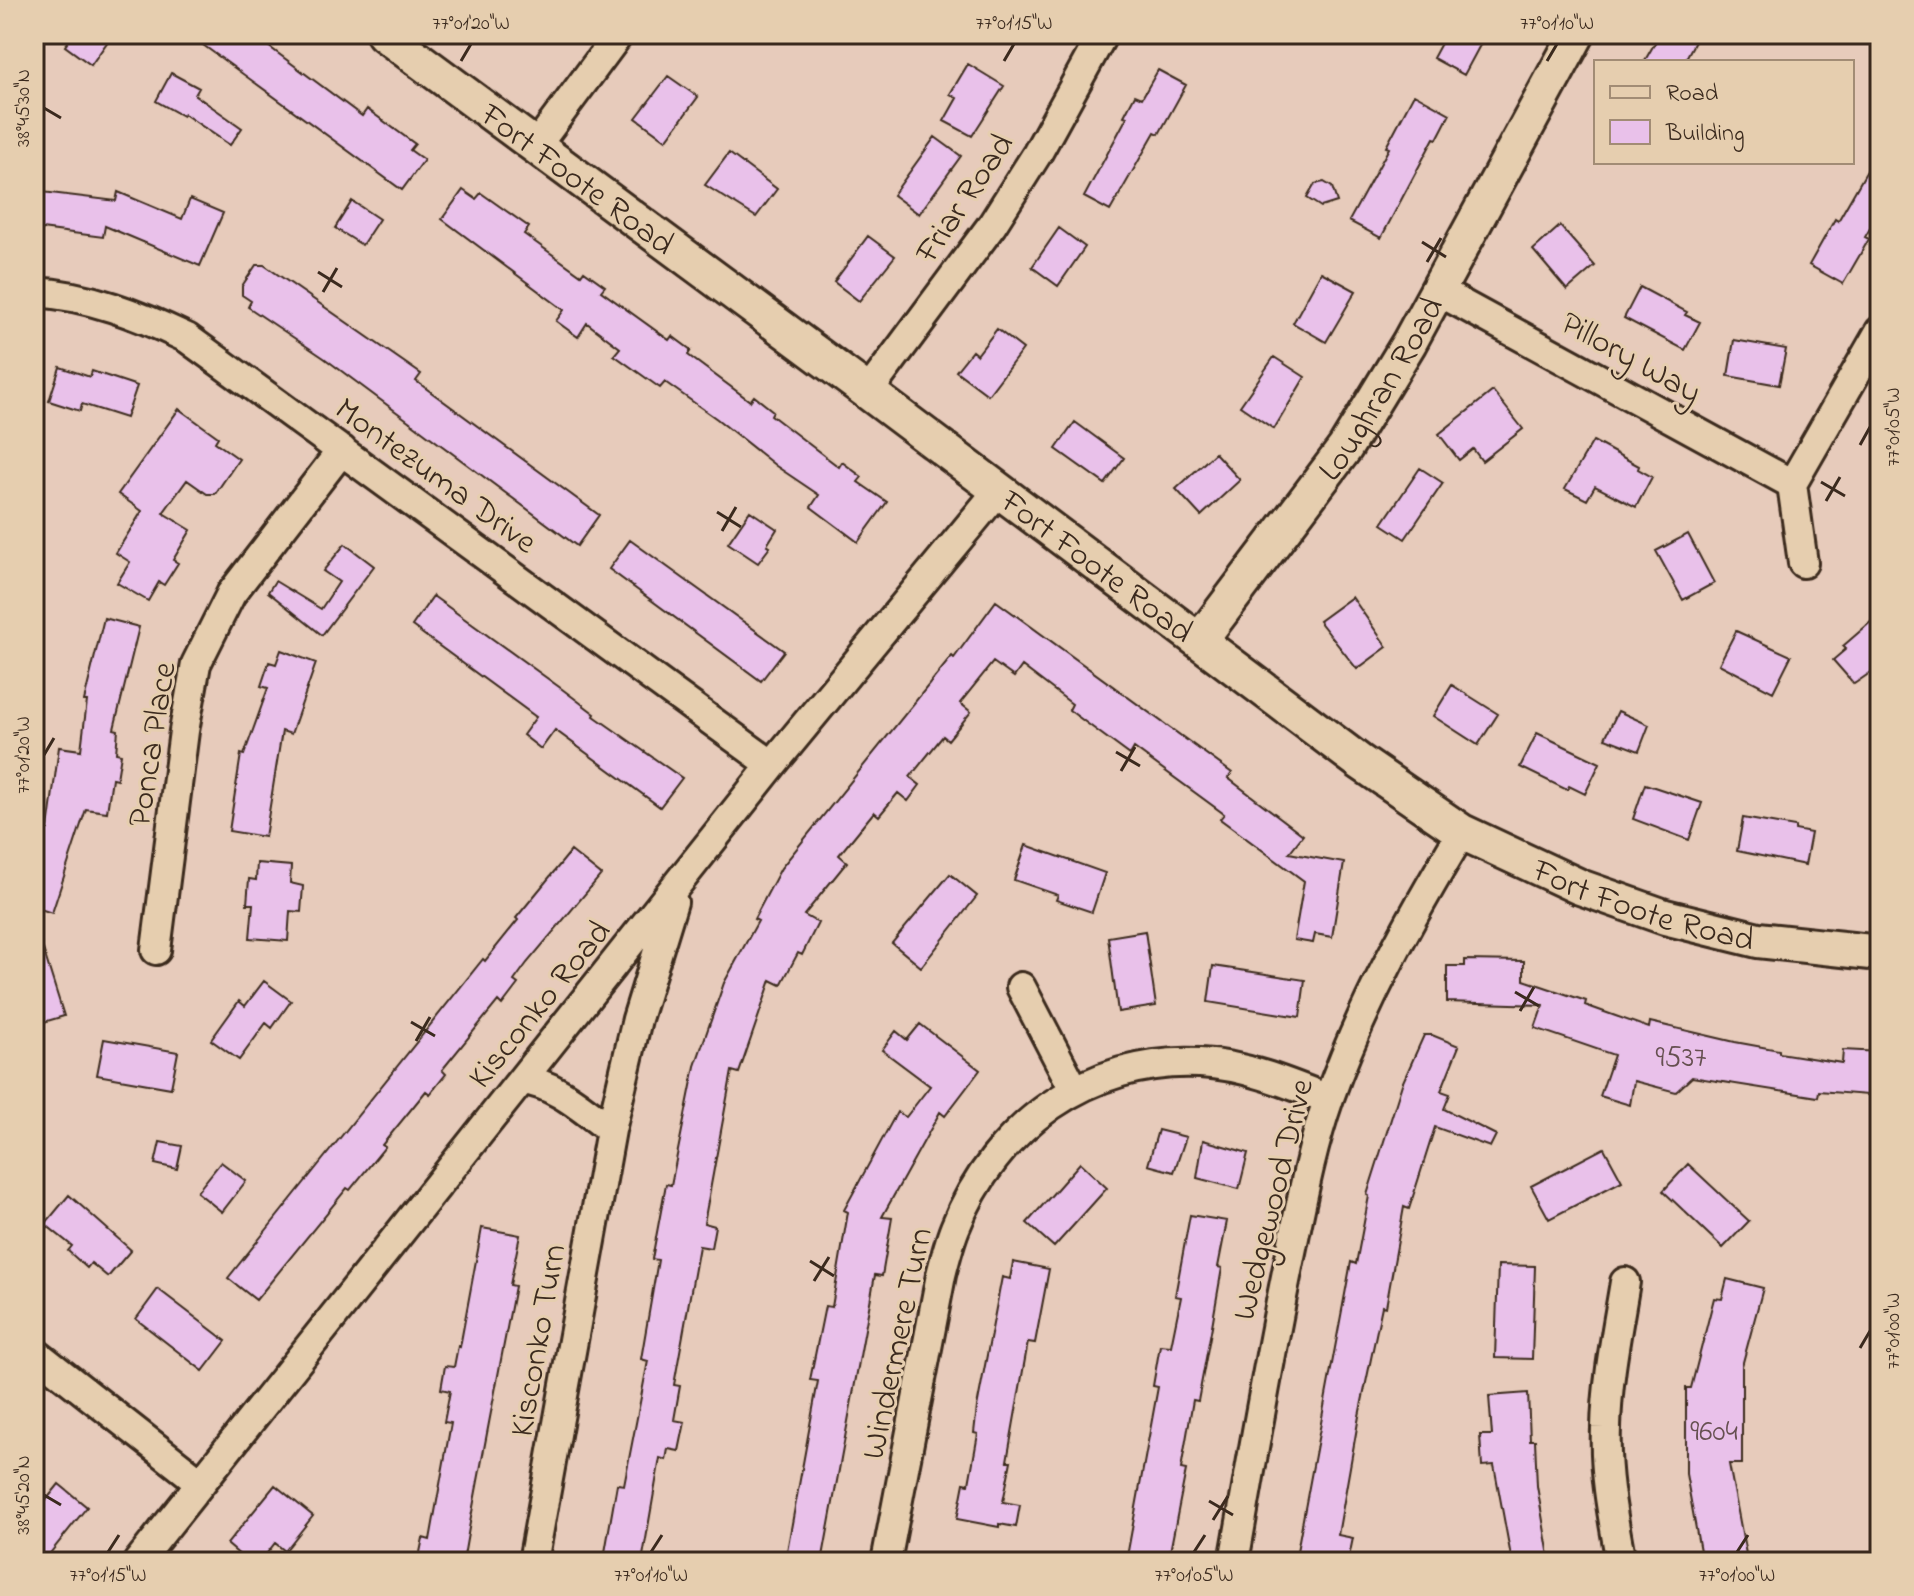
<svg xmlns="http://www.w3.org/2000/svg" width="1914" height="1596" font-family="'Indie Flower',sans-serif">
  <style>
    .building { fill: #e9c1ea; stroke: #3b2a1e; stroke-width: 2 }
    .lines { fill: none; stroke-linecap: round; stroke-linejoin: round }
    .minor-casing { stroke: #3b2a1e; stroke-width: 34 }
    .tertiary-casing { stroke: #3b2a1e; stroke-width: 40 }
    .minor { stroke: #e6ceaf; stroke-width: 28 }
    .tertiary { stroke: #e6ceaf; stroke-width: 34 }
    .ticks { fill: none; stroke: #3b2a1e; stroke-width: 3 }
    .labels { text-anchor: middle; stroke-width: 6; stroke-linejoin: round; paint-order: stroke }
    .number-label { font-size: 30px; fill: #665051 }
    .street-label { font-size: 34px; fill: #3b2a1e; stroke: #e6ceaf }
    .neatline { fill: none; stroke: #3b2a1e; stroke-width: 3 }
    .ticks-label { font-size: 20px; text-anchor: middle; fill: #3b2a1e }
  </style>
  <rect width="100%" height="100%" fill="#e7cbbb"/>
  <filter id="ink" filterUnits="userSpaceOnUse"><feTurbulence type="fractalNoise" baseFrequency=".0125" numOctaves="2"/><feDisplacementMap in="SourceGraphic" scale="16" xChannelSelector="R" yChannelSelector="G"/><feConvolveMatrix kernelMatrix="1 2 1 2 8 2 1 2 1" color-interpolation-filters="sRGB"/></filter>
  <g filter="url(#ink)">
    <path class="building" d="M74 34H113L91 65 65 46Z
      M188 34H252L362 116 367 109 415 144 410 150 424 160 402 190Z
      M1446 34H1486L1464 75 1433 58Z
      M1660 34H1699L1684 62H1644Z
      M968 64 1004 86 972 136 944 121 957 98 950 94Z
      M1158 70 1186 85 1159 134 1155 132 1110 211 1084 197 1127 117 1124 116 1135 95 1142 98Z
      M171 73 199 88 195 95 242 128 230 145 184 114 183 116 156 101Z
      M668 76 698 97 666 140 636 118Z
      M1414 94 1450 114 1437 139 1434 138 1381 238 1349 221 1389 148 1386 147Z
      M935 137 961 156 919 214 893 195Z
      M1880 148V211L1865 237 1869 239 1843 284 1809 265 1835 219 1838 221Z
      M729 153 777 189 756 217 705 185Z
      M1324 182 1332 187 1337 202 1321 207 1307 198 1315 184Z
      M463 190 476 199 481 193 529 227 524 234 581 275 584 271 605 286 601 291 669 340 672 336 691 350 688 355 750 401 754 396 773 411 771 415 839 467 842 462 862 477 858 482 887 502 858 542 811 507 819 495 776 466 717 419 665 382 660 388 614 355 620 348 587 323 578 337 556 321 564 310 442 219Z
      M34 191 116 201 118 192 182 219 190 199 223 213 200 266 105 226 103 237 34 228Z
      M352 201 379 219 362 245 335 228Z
      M1560 226 1595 266 1567 290 1533 250Z
      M1059 228 1085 247 1058 286 1032 267Z
      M868 236 895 256 859 301 834 282Z
      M256 265H264L421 374 416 381 599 515 577 546 324 358 248 307 251 301 242 295V286Z
      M1321 272 1356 291 1326 342 1293 323Z
      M1640 287 1687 312 1685 315 1700 322 1685 350 1624 318Z
      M997 329 1023 349 988 395 956 371 972 351 977 355Z
      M1734 340 1786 349 1779 385 1728 376Z
      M1274 357 1305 377 1274 429 1240 406Z
      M60 367 90 377 92 371 137 386 126 418 82 404 80 411 49 401Z
      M1493 391 1523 429 1482 461 1473 449 1459 460 1439 434Z
      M179 409 218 437 215 442 239 459 215 494H207L187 480 163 513 191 530 173 560 178 563 164 585 159 582 148 601 117 583 130 562 116 553 142 511 118 494Z
      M1075 422 1124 458 1105 484 1056 449Z
      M1593 441 1639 466 1638 469 1652 477 1636 507 1595 486 1587 500 1565 489Z
      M1215 453 1240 480 1201 516 1176 489Z
      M1420 468 1443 483 1405 539 1382 524Z
      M750 511 777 529 767 545 770 547 758 563 728 543Z
      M1688 534 1714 583 1683 600 1656 551Z
      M630 540 784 651 761 681 609 569Z
      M345 544 374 566 322 635 268 592 275 581 321 609 339 582 323 571Z
      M433 596 562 689 595 714 594 716 682 778 660 807 555 730 541 749 523 735 536 717 412 626Z
      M1352 597 1387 647 1357 669 1319 621Z
      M996 601 1232 773 1228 778 1303 835 1289 853 1344 863 1332 937 1315 934 1313 943 1294 940 1304 881 1220 819 1224 814 1134 748 1130 755 1069 710 1072 704 1022 666 1014 677 993 662 960 703 971 712 948 740 943 736 910 777 920 785 908 801 898 793 879 816 874 812 839 855 847 862 804 915 818 923 802 955 798 953 781 985 771 980 739 1073 732 1071 704 1223 715 1226 711 1248 699 1246 674 1385 680 1386 674 1420 685 1422 679 1451 668 1449 666 1460 660 1458 642 1562 604 1558 617 1484 624 1485 648 1361 641 1359 658 1260 652 1259 666 1184 671 1185 695 1066 724 983 758 921 754 919 781 868 952 656 954 658Z
      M1880 614V666L1854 684 1833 660 1846 649 1843 646Z
      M104 618 139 627 114 729 118 730 116 753 121 754 117 779 112 778 107 812 86 809 52 913 34 907V851L42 827 48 829 59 747 81 750 87 701H84Z
      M1736 631 1791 656 1773 692 1719 664Z
      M281 650 316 663 291 734 282 731 265 837 229 831 241 754 244 755 268 688 261 686 269 662 276 664Z
      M1452 685 1498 714 1478 745 1433 716Z
      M1618 711 1649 725 1639 751 1605 738Z
      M1537 733 1600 763 1585 794 1569 786 1567 790 1520 767Z
      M1645 784 1702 803 1689 840 1633 819Z
      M1743 818 1795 827V830L1811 833 1805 865 1737 851Z
      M1026 845 1105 873 1092 912 1056 900 1058 895 1014 880Z
      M571 851 601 875 527 963 514 981 518 984 502 1005 498 1001 442 1070 446 1074 430 1094 426 1091 382 1145 385 1147 350 1190 347 1188 256 1300 228 1278 483 959 485 961 518 920 516 918Z
      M257 863 291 866 290 883 303 886 301 912 290 911 288 941 250 938 253 904H247L249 879 256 880Z
      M950 874 977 896 921 967 892 943Z
      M1145 931 1156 1006 1118 1012 1108 937Z
      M34 936H39L64 1016 34 1025Z
      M1465 960 1524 961V980L1586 1001 1585 1005 1649 1028 1650 1022 1735 1042 1779 1050V1053L1842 1063 1843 1050 1880 1052V1096L1819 1091 1818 1097 1692 1077 1676 1092 1634 1081 1630 1105 1600 1096 1614 1055 1535 1028 1543 1005 1447 1002V966H1465Z
      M1213 966 1305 980 1300 1017 1208 1002Z
      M264 981 291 1001 272 1028 266 1023 239 1060 211 1040 239 1001 245 1006Z
      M920 1024 980 1070 945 1116 940 1112 882 1217 892 1218 882 1276 875 1275 822 1562H785L818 1381 810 1380 825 1306 832 1307 848 1212 844 1210 897 1112 906 1117 930 1086 882 1050 896 1031 907 1040Z
      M1424 1035H1432L1459 1046 1441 1091 1450 1094 1444 1109 1496 1135 1490 1147 1435 1127 1409 1209 1404 1207 1386 1307 1382 1306 1359 1416 1338 1535 1353 1538 1348 1562H1295L1351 1262 1356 1264 1369 1196 1367 1195 1402 1084Z
      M104 1039 178 1052 171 1088 97 1075Z
      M1158 1130 1186 1137 1174 1172 1148 1165Z
      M1203 1140 1248 1153 1239 1189 1197 1178Z
      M160 1142 182 1146 177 1169 155 1164Z
      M1604 1148 1622 1181 1549 1219 1531 1186Z
      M221 1162 246 1181 222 1212 197 1192Z
      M1080 1163 1107 1188 1054 1247 1027 1223Z
      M1688 1164 1749 1221 1723 1248 1663 1191Z
      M69 1195 131 1250 108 1277 91 1263 87 1268 68 1251 72 1246 45 1224Z
      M1190 1215 1227 1221 1218 1267 1222 1268 1212 1326 1198 1401 1193 1400 1181 1469 1186 1470 1168 1562H1126L1158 1387 1153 1386 1160 1345 1171 1346 1181 1297 1175 1296Z
      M482 1228 520 1235 510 1285 515 1286 469 1528 463 1562H418L423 1538 430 1540 451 1423 444 1422 450 1391 441 1389 445 1366 454 1367 458 1346 460 1347Z
      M1013 1262 1049 1269 1035 1343 1028 1342 1007 1461H1011L1003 1502 1020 1505 1016 1527 999 1524V1527L957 1519 964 1483 969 1484 978 1434 974 1433 977 1407 1002 1277 1010 1279Z
      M1498 1265 1535 1266 1532 1359 1495 1358Z
      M1727 1279 1763 1288 1742 1366V1464H1729L1746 1554 1702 1562 1686 1474V1388H1691L1714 1298 1722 1299Z
      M158 1289 226 1341 203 1371 136 1319Z
      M1528 1393 1530 1440H1535L1537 1486 1550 1562H1512L1494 1465 1482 1466 1480 1435H1492L1489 1396Z
      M59 1484 87 1507 43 1562H34V1515Z
      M275 1485 313 1516 285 1551 275 1543 260 1562H248L227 1544Z"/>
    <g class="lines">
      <defs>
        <path id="minor" d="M536 146 619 34
          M1438 291 1792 484
          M34 292C88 295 139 315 187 338L772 765
          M868 392 992 225 1037 154 1103 34
          M1792 484 1880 331
          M1792 484 1803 563
          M156 950 184 731 196 664 231 594 342 450
          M1021 987 1074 1089
          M522 1080C555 1083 585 1111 611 1130
          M34 1352 201 1483
          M138 1562 772 765 998 491
          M533 1562 611 1130 637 1019 673 902
          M886 1562 941 1275C945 1259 949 1243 955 1228 994 1127 1090 1057 1200 1063 1244 1065 1288 1083 1328 1099
          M1234 1562C1252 1460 1269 1358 1290 1257 1301 1204 1311 1149 1329 1098 1362 1005 1411 917 1462 832
          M1621 1562C1613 1518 1604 1473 1606 1428 1607 1379 1617 1331 1625 1282"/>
        <g id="tertiary">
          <path id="s1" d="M384 34 868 392 1360 762 1462 832 1580 887 1665 917 1758 940 1880 953"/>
          <path id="s2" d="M1200 640 1345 448 1409 343 1577 34"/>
        </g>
      </defs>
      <use href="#minor" class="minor-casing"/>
      <use href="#tertiary" class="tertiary-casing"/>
      <use href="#minor" class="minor"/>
      <use href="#tertiary" class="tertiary"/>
    </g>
  </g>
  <path class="ticks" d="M461 61 471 44M1004 61 1014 44M1547 61 1557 44M44 108 61 118M1422 242 1446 257M1427 262 1441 238M318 272 342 287M323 292 337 268M1860 445 1870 427M1821 482 1845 496M1826 501 1840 477M717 512 741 527M722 531 736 507M1116 752 1140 766M44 755 54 738M1121 771 1135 747M1515 992 1539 1006M1520 1011 1534 987M411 1022 435 1036M416 1041 430 1017M810 1261 834 1276M814 1281 829 1257M1860 1348 1870 1331M44 1495 61 1505M1209 1501 1233 1515M1213 1520 1228 1496M108 1552 119 1535M651 1552 662 1535M1194 1552 1205 1535M1737 1552 1748 1535"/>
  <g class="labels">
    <g class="number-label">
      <text x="1681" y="1066">9537</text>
      <text x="1714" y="1440">9604</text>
    </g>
    <g class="street-label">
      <text dy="12" stroke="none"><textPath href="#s1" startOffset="242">Fort Foote Road</textPath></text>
      <text transform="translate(963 197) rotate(-56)" y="12">Friar Road</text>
      <text transform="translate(1632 356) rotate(29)" y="12">Pillory Way</text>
      <text dy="12" stroke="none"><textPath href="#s2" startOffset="310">Loughran Road</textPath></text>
      <text transform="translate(437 474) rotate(36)" y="12">Montezuma Drive</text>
      <text dy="12" stroke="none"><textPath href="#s1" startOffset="890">Fort Foote Road</textPath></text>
      <text transform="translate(150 744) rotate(-81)" y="12">Ponca Place</text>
      <text dy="12" stroke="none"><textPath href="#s1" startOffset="1538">Fort Foote Road</textPath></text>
      <text transform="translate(538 1003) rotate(-51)" y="12">Kisconko Road</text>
      <text transform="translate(1271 1199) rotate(-76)" y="12">Wedgewood Drive</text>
      <text transform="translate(536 1340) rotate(-80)" y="12">Kisconko Turn</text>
      <text transform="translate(895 1343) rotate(-78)" y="12">Windermere Turn</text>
    </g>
  </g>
  <rect width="1914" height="1596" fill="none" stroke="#e6ceaf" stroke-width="88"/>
  <rect x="1594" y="60" width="260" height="104" fill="#e6ceaf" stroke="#a28c75" stroke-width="2"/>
  <rect x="1610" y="86" width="40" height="12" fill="#e6ceaf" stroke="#a28c75" stroke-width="2"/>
  <text x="1666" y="100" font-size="24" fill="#3b2a1e">Road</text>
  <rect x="1610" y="120" width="40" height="24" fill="#e9c1ea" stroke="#a28c75" stroke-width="2"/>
  <text x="1666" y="140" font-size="24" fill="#3b2a1e">Building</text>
  <rect x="44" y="44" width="1826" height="1508" class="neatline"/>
  <g class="ticks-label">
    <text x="471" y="29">77°01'20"W</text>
    <text x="1014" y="29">77°01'15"W</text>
    <text x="1557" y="29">77°01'10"W</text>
    <text transform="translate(22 108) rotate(-90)" y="7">38°45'30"N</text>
    <text transform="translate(1892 427) rotate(-90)" y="7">77°01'05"W</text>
    <text transform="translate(22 755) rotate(-90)" y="7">77°01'20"W</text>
    <text transform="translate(1892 1331) rotate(-90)" y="7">77°01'00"W</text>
    <text transform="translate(22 1495) rotate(-90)" y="7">38°45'20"N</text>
    <text x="108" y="1581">77°01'15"W</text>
    <text x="651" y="1581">77°01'10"W</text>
    <text x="1194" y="1581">77°01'05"W</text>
    <text x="1737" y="1581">77°01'00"W</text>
  </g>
</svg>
